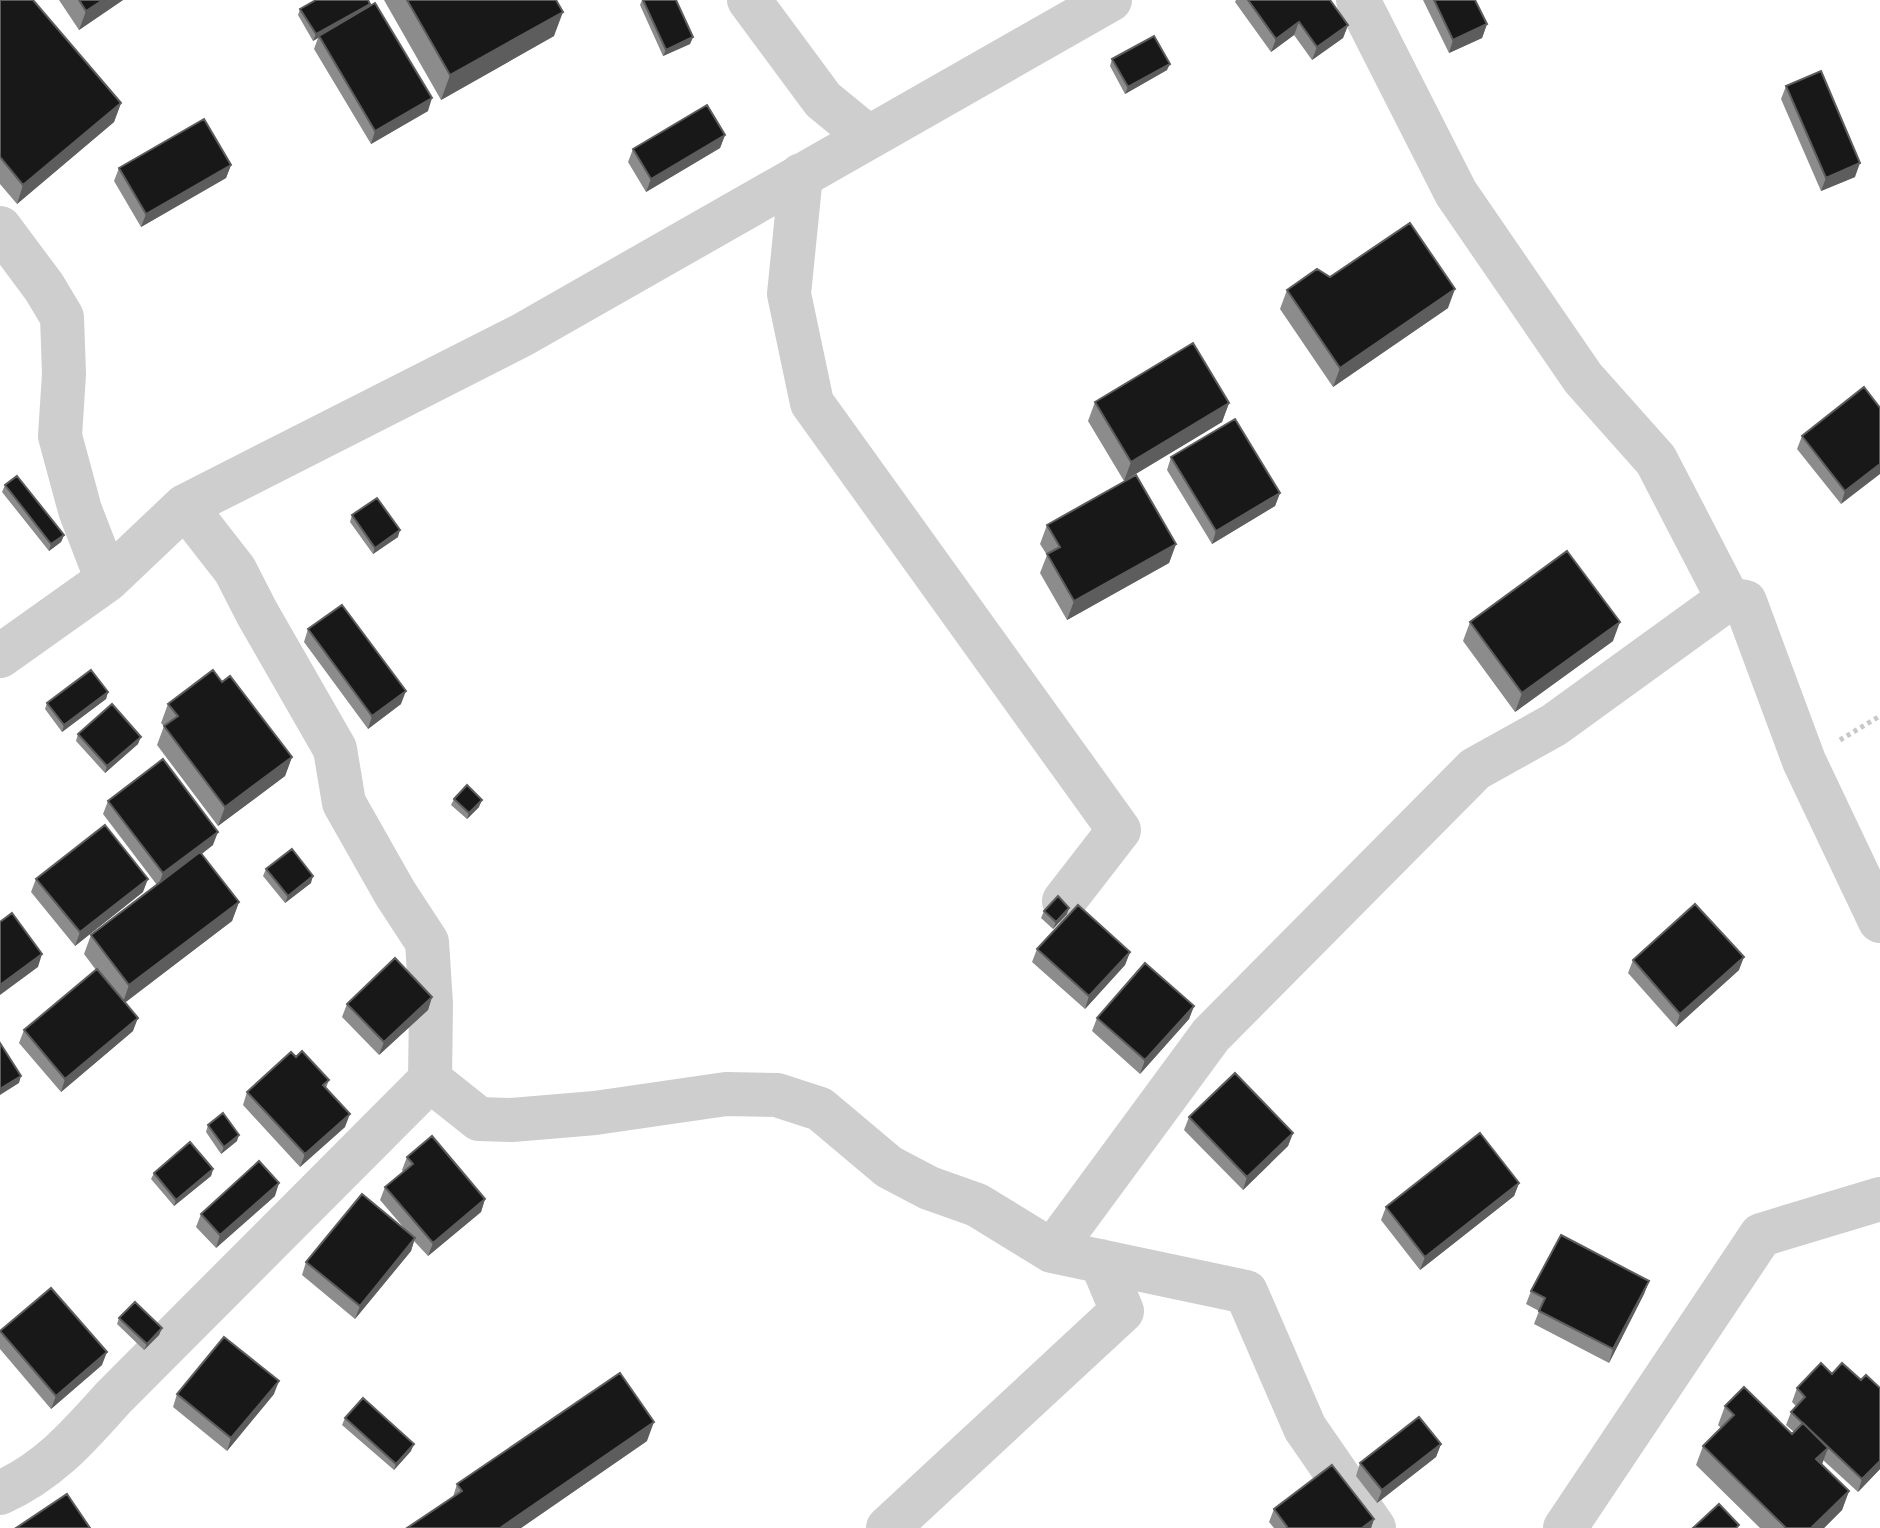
<svg xmlns="http://www.w3.org/2000/svg" width="1880" height="1528" font-family="Overpass,sans-serif">
  <style>
    .lines { fill: none; stroke-linecap: round; stroke-linejoin: round }
    .path { stroke: #c8c8c8; stroke-width: 5; stroke-dasharray: 4 4; stroke-linecap: butt }
    .minor { stroke: #cecece; stroke-width: 44 }
    .wall { fill: #8c8c8c }
    .shaded-wall { fill: #5d5d5d }
    .building { fill: #181818; stroke: #5d5d5d; stroke-width: 2 }
  </style>
  <rect width="100%" height="100%" fill="#fff"/>
  <g class="lines">
    <path class="path" d="M1840 740 1880 716"/>
    <path class="minor" d="M749 0 823 100 867 136
      M1358 0 1456 193 1583 378 1656 460 1728 599 1745 602 1804 761 1880 921
      M801 175 789 294 812 403 1119 830 1064 901
      M0 228 44 287 62 317 64 374 60 436 80 510 107 580
      M185 506 235 570 257 613 335 749 344 803 395 893 427 942 431 1004 430 1080 479 1119 512 1120 595 1113 726 1094 777 1095 820 1109 889 1167 929 1188 977 1205 1052 1251 1246 1292 1305 1428 1374 1528
      M0 656 107 580 185 506 522 335 1110 0
      M1052 1251 1211 1035 1475 769 1554 725 1728 599
      M0 1493C49 1471 78 1437 113 1398L430 1080
      M888 1528 1122 1311 1101 1261
      M1565 1528 1761 1235 1880 1199"/>
  </g>
  <path class="wall" d="M0 0 121 103 114 122 17 204 0 184Z
    M59 0H123L79 30Z
    M384 0H556L554 36 441 100Z
    M642 0H676L693 37 690 44 663 56 640 5Z
    M1236 0H1330L1348 25 1343 38 1312 60 1294 35 1271 52 1235 2Z
    M1423 0H1475L1487 24 1482 38 1449 53Z
    M369 6 428 111 371 144 314 49 318 38 313 41 298 15 300 9Z
    M1112 59 1167 70 1125 94 1110 66Z
    M1786 86 1855 177 1821 191 1781 99Z
    M725 135 720 148 646 192 628 162 633 149Z
    M231 165 226 178 141 227 114 181 119 168Z
    M1330 277 1448 308 1333 387 1280 309 1287 290Z
    M1095 402 1229 403 1222 422 1124 481 1088 421Z
    M1880 408 1841 504 1797 449 1802 436Z
    M1171 457 1280 493 1275 506 1212 544 1167 470Z
    M5 485 64 535 61 542 49 551 2 492Z
    M352 515 398 537 373 554 350 522Z
    M1047 525 1176 544 1169 563 1067 620 1040 573 1047 555 1040 544Z
    M1470 622 1613 641 1515 712 1463 641Z
    M308 629 401 704 368 729 304 642Z
    M222 682 292 757 285 776 218 826 157 745 164 726 161 723 168 704Z
    M108 692 106 699 62 732 45 709 47 703Z
    M78 734 138 744 105 773 76 741Z
    M454 799 479 807 467 819 451 805Z
    M108 801 213 845 202 854 239 902 232 921 125 1002 133 1031 61 1092 19 1043 24 1030 96 970 84 954 91 935 157 885 103 814Z
    M266 869 311 883 285 903 263 876Z
    M36 879 143 892 75 946 31 892Z
    M1044 911 1067 914 1053 929 1041 918Z
    M1037 949 1130 952 1125 965 1085 1009 1032 962Z
    M1633 960 1739 970 1676 1027 1628 973Z
    M432 997 428 1010 379 1055 342 1017 347 1004Z
    M1194 1006 1189 1019 1140 1074 1092 1031 1097 1018Z
    M296 1057 329 1080 326 1088 345 1127 300 1167 243 1105 247 1092Z
    M1189 1117 1293 1133 1288 1146 1243 1190 1184 1130Z
    M208 1125 237 1141 221 1154 206 1132Z
    M407 1157 485 1199 481 1212 428 1256 414 1241 411 1251 355 1319 302 1275 306 1262 404 1228 380 1200 385 1187 403 1172 402 1170Z
    M213 1169 211 1176 174 1206 151 1179 154 1173Z
    M1519 1183 1514 1196 1420 1270 1381 1220 1386 1207Z
    M275 1196 216 1248 196 1227 201 1214Z
    M1649 1281 1644 1294 1609 1363 1534 1324 1539 1311 1526 1304 1531 1291Z
    M119 1318 162 1328 159 1335 144 1350 117 1324Z
    M0 1331 102 1365 51 1409 0 1349Z
    M1797 1388 1880 1469 1858 1492 1823 1460 1822 1464 1849 1491 1842 1510 1824 1528H1760L1696 1465 1703 1446 1721 1428 1718 1425 1725 1406 1792 1434 1794 1432 1786 1425 1791 1412 1796 1406 1792 1402Z
    M177 1394H274L227 1451 173 1407Z
    M345 1418 411 1451 394 1470 342 1425Z
    M647 1441 521 1528 453 1497 457 1484Z
    M1441 1444 1436 1457 1377 1503 1356 1476 1360 1463Z
    M1274 1509 1374 1519 1371 1528H1274L1269 1522Z"/>
  <path class="shaded-wall" d="M103 0H123L79 30 86 11Z
    M370 4 368 10 319 36 318 38 313 41 316 34Z
    M563 12 554 36 441 100 450 75Z
    M1299 22 1294 35 1271 52 1276 39Z
    M1487 24 1482 38 1449 53 1453 40Z
    M1348 25 1343 38 1312 60 1317 47Z
    M693 37 690 44 663 56 666 50Z
    M1170 64 1167 70 1125 94 1128 87Z
    M432 98 428 111 371 144 375 131Z
    M121 103 114 122 17 204 23 185Z
    M725 135 720 148 646 192 651 179Z
    M1860 163 1855 177 1821 191 1826 178Z
    M231 165 226 178 141 227 146 214Z
    M1455 289 1448 308 1333 387 1340 368Z
    M1229 403 1222 422 1124 481 1131 462Z
    M1880 464V474L1841 504 1845 491Z
    M1280 493 1275 506 1212 544 1216 531Z
    M400 530 398 537 373 554 375 548Z
    M64 535 61 542 49 551 51 544Z
    M1176 544 1169 563 1067 620 1074 601Z
    M1620 622 1613 641 1515 712 1522 693Z
    M406 691 401 704 368 729 372 716Z
    M108 692 106 699 62 732 64 725Z
    M141 737 138 744 105 773 107 766Z
    M292 757 285 776 218 826 225 807Z
    M482 800 479 807 467 819 469 813Z
    M218 832 213 845 158 886 163 873Z
    M313 876 311 883 285 903 288 896Z
    M148 879 143 892 75 946 80 932Z
    M239 902 232 921 122 1005 129 985Z
    M1069 908 1067 914 1053 929 1056 922Z
    M1130 952 1125 965 1085 1009 1089 996Z
    M42 954 38 967 0 995V985Z
    M1744 957 1739 970 1676 1027 1680 1014Z
    M432 997 428 1010 379 1055 384 1042Z
    M1194 1006 1189 1019 1140 1074 1145 1060Z
    M138 1018 133 1031 61 1092 65 1079Z
    M21 1076 19 1083 0 1095V1089Z
    M350 1114 345 1127 300 1167 305 1154Z
    M1293 1133 1288 1146 1243 1190 1247 1177Z
    M239 1135 237 1141 221 1154 224 1147Z
    M213 1169 211 1176 174 1206 176 1200Z
    M279 1183 275 1196 216 1248 220 1235Z
    M1519 1183 1514 1196 1420 1270 1425 1257Z
    M485 1199 481 1212 428 1256 433 1243Z
    M415 1238 411 1251 355 1319 360 1306Z
    M1649 1281 1644 1294 1609 1363 1613 1349Z
    M162 1328 159 1335 144 1350 147 1344Z
    M107 1352 102 1365 51 1409 56 1396Z
    M279 1381 274 1394 227 1451 231 1438Z
    M654 1422 647 1441 521 1528H500Z
    M414 1444 411 1451 394 1470 396 1464Z
    M1441 1444 1436 1457 1377 1503 1382 1490Z
    M1828 1448 1821 1467 1816 1459Z
    M1880 1461V1469L1858 1492 1862 1479Z
    M1849 1491 1842 1510 1824 1528H1811Z
    M1374 1519 1371 1528H1362Z"/>
  <path class="building" d="M0 0H33L121 103 23 185 0 157Z
    M79 0H103L86 11Z
    M316 0H368L370 4 316 34 300 9Z
    M407 0H556L563 12 450 75Z
    M643 0H676L693 37 666 50Z
    M1248 0H1330L1348 25 1317 47 1299 22 1276 39Z
    M1434 0H1475L1487 24 1453 40Z
    M375 3 432 98 375 131 319 36Z
    M1154 36 1170 64 1128 87 1112 59Z
    M1821 71 1860 163 1826 178 1786 86Z
    M707 105 725 135 651 179 633 149Z
    M204 119 231 165 146 214 119 168Z
    M1410 223 1455 289 1340 368 1287 290 1317 269 1330 277Z
    M1193 343 1229 403 1131 462 1095 402Z
    M1864 387 1880 408V464L1845 491 1802 436Z
    M1235 419 1280 493 1216 531 1171 457Z
    M1136 475 1176 544 1074 601 1047 554 1060 547 1047 525Z
    M17 476 64 535 51 544 5 485Z
    M377 498 400 530 375 548 352 515Z
    M1567 551 1620 622 1522 693 1470 622Z
    M342 605 406 691 372 716 308 629Z
    M91 670 108 692 64 725 47 703Z
    M213 670 222 682 230 676 292 757 225 807 164 726 178 716 168 704Z
    M112 704 141 737 107 766 78 734Z
    M163 759 218 832 163 873 108 801Z
    M467 785 482 800 469 813 454 799Z
    M105 825 148 879 80 932 36 879Z
    M292 849 313 876 288 896 266 869Z
    M200 852 239 902 129 985 91 935Z
    M1058 896 1069 908 1056 922 1044 911Z
    M1695 904 1744 957 1680 1014 1633 960Z
    M1078 905 1130 952 1089 996 1037 949Z
    M12 913 42 954 0 985V922Z
    M395 958 432 997 384 1042 347 1004Z
    M1145 963 1194 1006 1145 1060 1097 1018Z
    M97 969 138 1018 65 1079 24 1030Z
    M0 1043 21 1076 0 1089Z
    M302 1051 329 1080 323 1085 350 1114 305 1154 247 1092 291 1052 296 1057Z
    M1235 1073 1293 1133 1247 1177 1189 1117Z
    M223 1113 239 1135 224 1147 208 1125Z
    M1480 1133 1519 1183 1425 1257 1386 1207Z
    M432 1136 485 1199 433 1243 385 1187 413 1164 407 1157Z
    M190 1142 213 1169 176 1200 154 1173Z
    M259 1161 279 1183 220 1235 201 1214Z
    M362 1194 415 1238 360 1306 306 1262Z
    M1561 1235 1649 1281 1613 1349 1539 1311 1545 1298 1531 1291Z
    M51 1288 107 1352 56 1396 0 1331Z
    M135 1302 162 1328 147 1344 119 1318Z
    M224 1337 279 1381 231 1438 177 1394Z
    M1821 1363 1832 1374 1842 1363 1861 1380 1866 1375 1880 1388V1461L1862 1479 1791 1412 1805 1397 1797 1388Z
    M620 1373 654 1422 500 1528H407L462 1491 457 1484Z
    M1744 1387 1792 1434 1803 1423 1828 1448 1816 1459 1849 1491 1811 1528H1786L1703 1446 1734 1415 1725 1406Z
    M363 1398 414 1444 396 1464 345 1418Z
    M1419 1417 1441 1444 1382 1490 1360 1463Z
    M1332 1465 1374 1519 1362 1528H1288L1274 1509Z
    M67 1494 90 1528H16Z
    M1719 1504 1739 1525 1736 1528H1693Z"/>
</svg>
